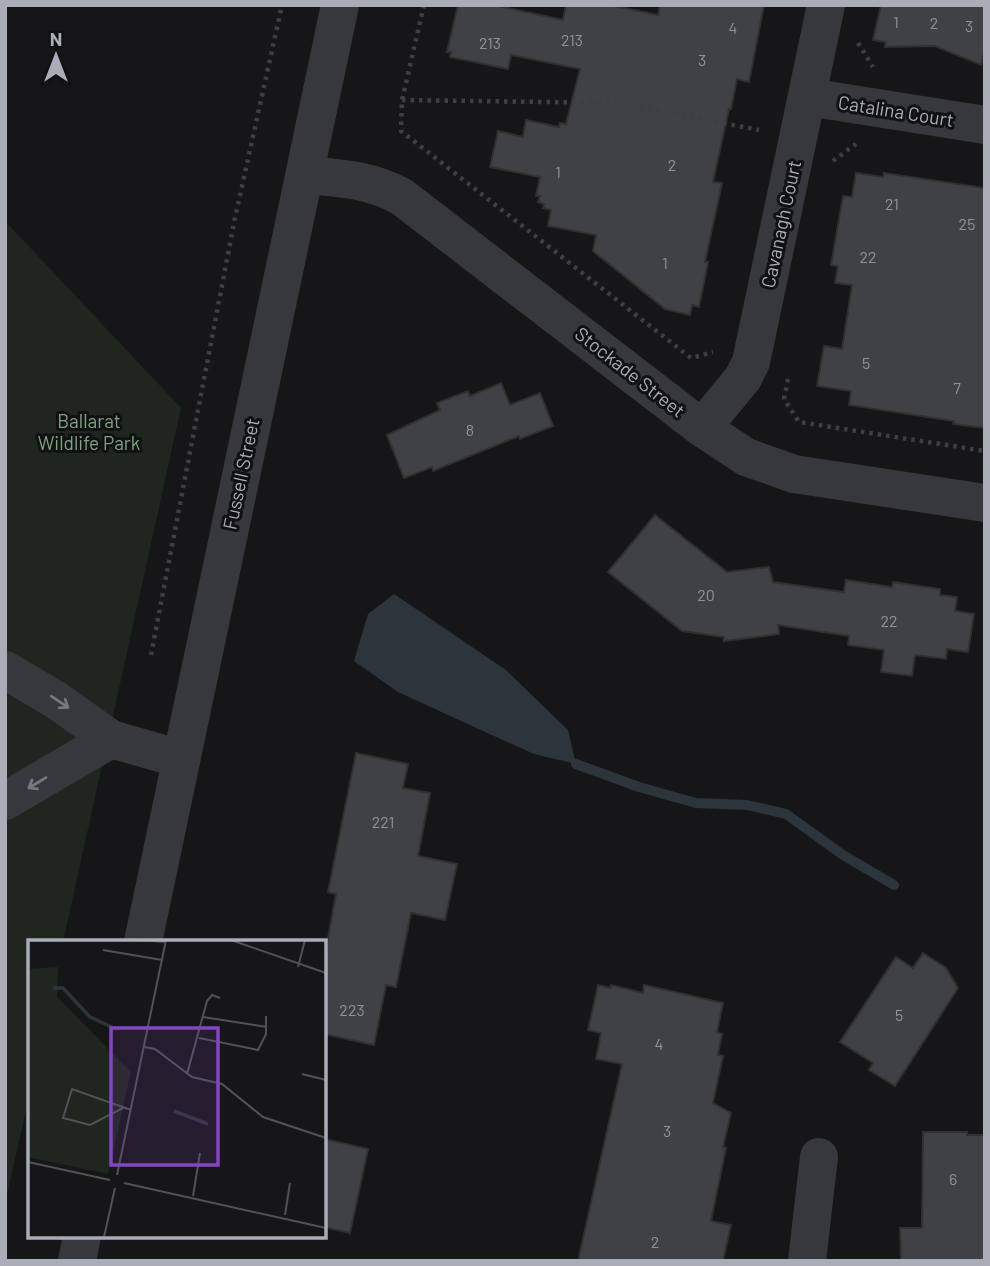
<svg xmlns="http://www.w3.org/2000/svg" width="990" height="1266" font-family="Barlow,sans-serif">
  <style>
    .green { fill: #1e261f }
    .water { fill: #2c353c }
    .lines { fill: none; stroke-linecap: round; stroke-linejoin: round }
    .stream { stroke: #2c353c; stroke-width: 10 }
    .building { fill: #404145; stroke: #303034; stroke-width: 2 }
    .path { stroke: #3d3f44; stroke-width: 4.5; stroke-dasharray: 3.5 5; stroke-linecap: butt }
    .minor { stroke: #37383d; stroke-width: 38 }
    .oneway { stroke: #757881 }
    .labels { text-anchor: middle; stroke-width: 6; stroke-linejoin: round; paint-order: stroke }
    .number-label { font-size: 16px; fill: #8e929b }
    .street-label { font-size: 19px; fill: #a8adb8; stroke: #111113 }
    .park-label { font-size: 19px; fill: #7fa381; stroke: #111113 }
    .inset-river { fill: none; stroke: #2c353c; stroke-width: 3.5 }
    .inset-road { fill: none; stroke: #505258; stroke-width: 2 }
    .view { fill: #8446be; fill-opacity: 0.15; stroke: #8446be; stroke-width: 3.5 }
    .inset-edge { fill: none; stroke: #a8adb8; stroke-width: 3.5 }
  </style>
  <rect width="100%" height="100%" fill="#161618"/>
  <path class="green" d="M5 221 181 408 63 942H30V1092L5 1204Z"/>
  <path class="water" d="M394 594 506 670 568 730 576 764 534 754 472 726 398 692 354 661 368 614Z"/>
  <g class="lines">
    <path class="stream" d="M576 764 639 787 696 803 747 805 786 814 843 855 894 885"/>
  </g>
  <path class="building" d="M458 5H494L563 20 566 5H610L658 15 660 5H764L749 82 737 79 731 109H729L713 182 722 183 705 262H708L699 307 692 305 690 315 665 309 593 251 596 235 548 226 551 210 543 208 544 204 538 202 540 196H536L540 177 490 167 498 131 523 137 526 120 559 127 560 123 566 124 580 69 511 55 508 69 450 57 451 52H447Z
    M881 5H985V48L981 65 935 46 885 47 886 42 873 40Z
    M856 173 883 177 884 173 985 188V428L953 424 954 421 849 405 851 391 817 386 824 346 842 349 852 285 835 283 838 266 831 265 843 196 852 197Z
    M501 383 510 405 540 393 553 426 520 439 519 436 433 471 432 467 404 478 387 435 440 410 437 403 468 391 470 396Z
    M655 515 727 572 769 567 773 582 844 592 846 580 892 587 893 582 940 589V595L957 597 955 611 974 614 968 652 947 649 946 659 915 655 912 676 881 672 884 650 848 645 849 636 778 625 779 634 724 641V637L682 631 608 572Z
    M356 753 408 764 403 788 430 793 418 856 457 864 445 920 411 913 396 987 386 985 374 1045 324 1034V960L336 894 328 892Z
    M923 953 946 968 958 988 895 1086 869 1070 873 1063 840 1042 896 957 913 968Z
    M598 985 610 988 611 985 643 993 644 985 723 1003 717 1032 722 1034 718 1055 723 1056 713 1103 731 1113 723 1147 726 1148 711 1221 731 1225 723 1261H578L622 1064 596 1059 601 1033 588 1030Z
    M923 1132H967V1135H985V1261H901L900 1228H922Z
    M324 1139 368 1149 350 1233 324 1227Z"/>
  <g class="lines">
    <path class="path" d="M424 5 402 100 401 131 691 358 713 352
      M858 43 873 67
      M402 100 619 103 759 130
      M833 161 856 144
      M788 379 784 399 799 422 985 451
      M151 655 235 218 282 5"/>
    <path class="minor" d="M808 97 985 125
      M305 175C339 178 371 179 402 197L702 428 746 457 794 474 985 503
      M702 428 743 378 751 362 826 5
      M5 670 56 700 111 739 181 759
      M5 801 111 739
      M143 942 340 5
      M77 1261 82 1236
      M807 1261 819 1157"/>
  </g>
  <defs><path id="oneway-shaft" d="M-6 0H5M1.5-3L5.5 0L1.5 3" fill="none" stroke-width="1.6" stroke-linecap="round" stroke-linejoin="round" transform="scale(1.75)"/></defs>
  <g class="oneway">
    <use href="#oneway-shaft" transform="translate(60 702) rotate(34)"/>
    <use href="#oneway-shaft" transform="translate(37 783) rotate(149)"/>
  </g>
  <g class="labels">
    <g class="number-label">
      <text x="896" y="28">1</text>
      <text x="934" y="29">2</text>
      <text x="969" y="32">3</text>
      <text x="733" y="34">4</text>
      <text x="572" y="46">213</text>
      <text x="490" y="49">213</text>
      <text x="702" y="66">3</text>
      <text x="672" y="171">2</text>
      <text x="558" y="178">1</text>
      <text x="892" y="210">21</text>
      <text x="967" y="230">25</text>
      <text x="868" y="263">22</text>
      <text x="665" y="269">1</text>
      <text x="866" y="369">5</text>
      <text x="957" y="394">7</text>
      <text x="470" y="436">8</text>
      <text x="706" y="601">20</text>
      <text x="889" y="627">22</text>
      <text x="383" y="828">221</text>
      <text x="352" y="1016">223</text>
      <text x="899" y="1021">5</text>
      <text x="659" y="1050">4</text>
      <text x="667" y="1137">3</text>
      <text x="953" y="1185">6</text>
      <text x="655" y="1248">2</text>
    </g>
    <g class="street-label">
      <text transform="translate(896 111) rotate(9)" y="7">Catalina Court</text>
      <text transform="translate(781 224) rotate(-78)" y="7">Cavanagh Court</text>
      <text transform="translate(630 372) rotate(38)" y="7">Stockade Street</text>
      <text transform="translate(241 474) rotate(-78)" y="7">Fussell Street</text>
    </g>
    <g class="park-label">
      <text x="89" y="428">Ballarat<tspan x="89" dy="22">Wildlife Park</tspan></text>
    </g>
  </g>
  <g transform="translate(28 940)">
    <rect width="298" height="298" fill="#161618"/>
    <path d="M30 27 29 57 103 132 80 234 0 217V29Z" fill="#1e261f"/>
    <path class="inset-river" d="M25 48H35L62 77 84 87M146 171 180 184"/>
    <path class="inset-road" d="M110 0 138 2M203 0 298 33M75 10 134 20M270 27 277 0M175 77 239 87M171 98 230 110 238 94V76M116 107 127 109 164 137 194 144 235 177 298 198M159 134 179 61 184 55 192 58M274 134 298 140M95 168 62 185 35 178 44 149 103 170M0 222 82 240M89 235 138 0M96 243 298 288M165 256 172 213M257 275 262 243M76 297 87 248"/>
    <path class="view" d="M83 88H190V225H83Z"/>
    <rect width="298" height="298" class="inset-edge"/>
  </g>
  <rect width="990" height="1266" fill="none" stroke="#a8adb8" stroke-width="14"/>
  <g transform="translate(56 56)" stroke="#111113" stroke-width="5" paint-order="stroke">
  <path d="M0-5L12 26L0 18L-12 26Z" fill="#a8adb8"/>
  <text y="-10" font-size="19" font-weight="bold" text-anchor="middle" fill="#a8adb8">N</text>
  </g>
</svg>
